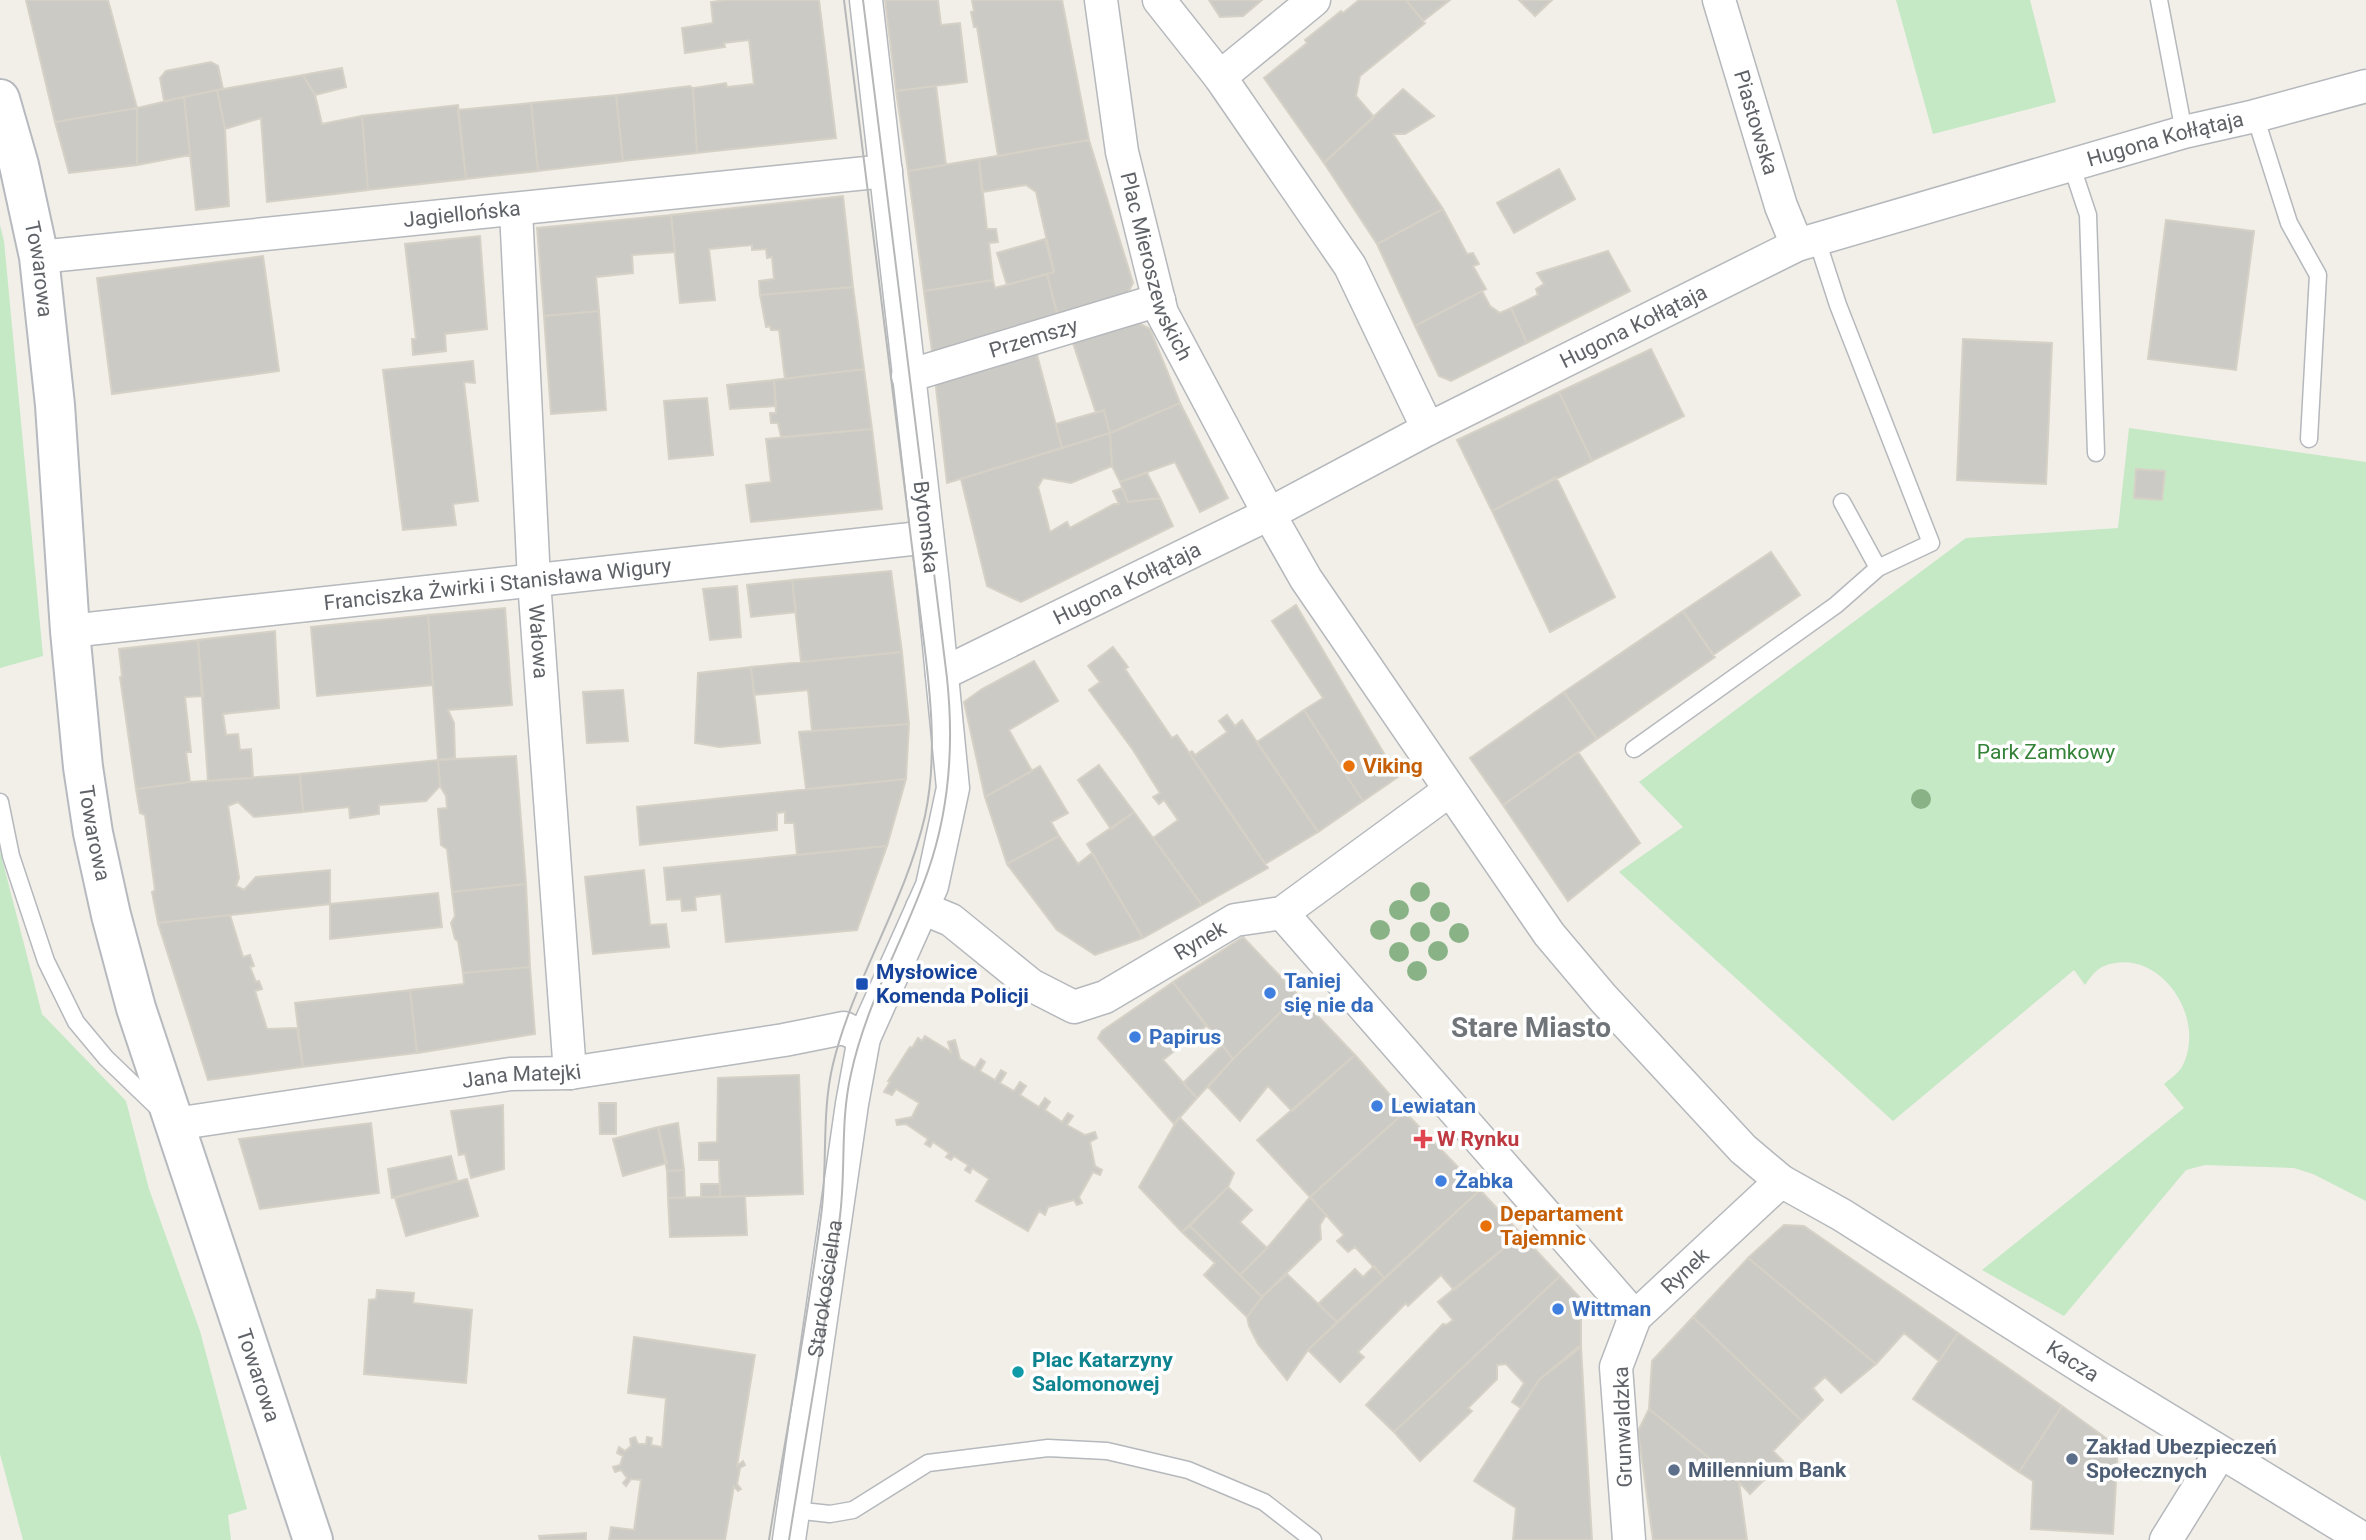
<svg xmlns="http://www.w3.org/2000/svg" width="2366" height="1540" font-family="Roboto,sans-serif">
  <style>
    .green { fill: #c5e8c5 }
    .building { fill: #cccac5; stroke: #d6d1c6; stroke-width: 2 }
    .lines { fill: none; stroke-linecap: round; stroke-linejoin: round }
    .lane-casing { stroke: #b5b8bc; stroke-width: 19 }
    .street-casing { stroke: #b5b8bc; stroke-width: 35 }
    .secondary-casing { stroke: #b6babf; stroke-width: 42 }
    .lane { stroke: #fff; stroke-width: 16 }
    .street { stroke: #fff; stroke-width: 32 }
    .secondary { stroke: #fff; stroke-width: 38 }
    .tram { stroke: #b6b7b8; stroke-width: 2 }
    .tree { fill: #89b387 }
    .food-dot { fill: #e8710a; stroke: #fff; stroke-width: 2.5 }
    .transit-dot { fill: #1a4fb4; stroke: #fff; stroke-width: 2.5 }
    .shop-dot { fill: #3f7fe0; stroke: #fff; stroke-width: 2.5 }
    .health-dot { fill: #e0444e; stroke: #fff; stroke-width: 2.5 }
    .culture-dot { fill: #0f9aa8; stroke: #fff; stroke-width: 2.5 }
    .service-dot { fill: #5c6f8a; stroke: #fff; stroke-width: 2.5 }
    .labels { text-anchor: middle; stroke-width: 7; stroke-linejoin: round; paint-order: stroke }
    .street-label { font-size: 21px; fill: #5f6368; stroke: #fff }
    .park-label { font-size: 21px; fill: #348238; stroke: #fff }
    .food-label { font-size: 21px; font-weight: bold; fill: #c56008; stroke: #fff; text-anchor: start }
    .transit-label { font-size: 21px; font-weight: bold; fill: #164399; stroke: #fff; text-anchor: start }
    .shop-label { font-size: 21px; font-weight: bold; fill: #366cbe; stroke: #fff; text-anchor: start }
    .health-label { font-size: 21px; font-weight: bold; fill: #be3a42; stroke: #fff; text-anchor: start }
    .culture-label { font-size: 21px; font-weight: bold; fill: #0d838f; stroke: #fff; text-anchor: start }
    .service-label { font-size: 21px; font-weight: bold; fill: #4e5e75; stroke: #fff; text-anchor: start }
    .district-label { font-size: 28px; font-weight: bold; fill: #70757a; stroke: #fff }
  </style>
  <rect width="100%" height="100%" fill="#f1efe8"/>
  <path class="green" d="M1896 0H2030L2056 102 1933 134Z
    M0 225 4 241 43 656 0 668Z
    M2129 428 2366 462V1201L2313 1174 2294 1168 2205 1165 2186 1170 2064 1316 1982 1270 2184 1108 2164 1084C2170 1079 2180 1072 2183 1065 2207 1016 2158 945 2104 966 2096 969 2090 978 2085 985L2074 970 1893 1121 1619 872 1683 827 1639 782 1966 538 2118 528Z
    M0 851 42 1014 126 1101 149 1189 200 1331 247 1509 228 1515 231 1540H23L0 1454Z"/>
  <path class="building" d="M26 0H108L137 108 55 122Z
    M727 0H819L836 138 697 153 693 88 726 83 727 87 754 84 749 40 724 43 725 47 685 53 682 28 713 23 711 2Z
    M885 0H938L941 25 960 23 967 82 896 91Z
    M972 0H1062L1089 140 998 156 977 27H974L971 12 974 11Z
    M1209 0H1262L1243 16 1220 17Z
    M1359 0H1406L1425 23 1360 76 1356 96 1374 117 1324 163 1264 78 1307 43 1305 40 1341 11 1343 13Z
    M1406 0H1450L1423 21Z
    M1519 0H1552L1535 16Z
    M211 62 218 66 223 89 164 101 160 78 166 71Z
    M342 68 346 87 315 95 303 75Z
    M303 75 315 95 322 124 362 116 368 190 267 202 261 118 225 129 217 90Z
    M690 86 693 89 697 153 623 161 616 95Z
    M936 86 946 165 908 171 896 91Z
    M1403 89 1434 116 1405 134H1393L1443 209 1377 244 1324 163Z
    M217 90 225 129 229 206 196 210 184 97Z
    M616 95 623 161 538 171 531 103Z
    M184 97 190 155 137 165V108Z
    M531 103 538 171 466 179 458 110Z
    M458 105 466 179 368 190 362 116Z
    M137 108V165L69 173 55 122Z
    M1089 140 1133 283 1124 301 1059 321 1047 274 1054 272 1036 192 1026 185 982 192 979 159Z
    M979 159 987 229H996L998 242 989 243 993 280 924 291 908 171Z
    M1559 169 1575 199 1514 233 1497 203Z
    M843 196 853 287 760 295 759 281 774 279 772 257 767 258 766 249 752 250V245L709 249 715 300 680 303 671 215Z
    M1443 209 1467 254 1473 253 1479 264 1473 266 1486 289 1415 326 1377 244Z
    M671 215 675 252 632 255 633 273 596 277 599 311 544 316 537 228Z
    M2166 220 2254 231 2236 370 2148 359Z
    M480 236 487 329 445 334 446 351 413 355 412 339H416L405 244Z
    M1045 239 1054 272 1007 285 997 253Z
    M1608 251 1630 291 1527 343 1511 308 1538 295 1536 289 1544 284 1537 273Z
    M263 256 279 371 112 394 97 278Z
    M1047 274 1059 321 933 359 924 291 993 280 995 288Z
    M853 287 864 369 785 379 779 330H771L770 326 766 327 760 295Z
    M1482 291 1490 306 1500 313 1511 308 1527 343 1451 381 1439 376 1415 326Z
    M599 311 606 410 551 414 544 316Z
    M1135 321 1150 329 1180 403 1110 433 1104 410 1096 413 1072 340Z
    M1963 339 2052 343 2046 484 1957 480Z
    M1651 349 1684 416 1592 461 1559 392Z
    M1036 351 1062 448 947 483 935 379Z
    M473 361 475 383 464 382 478 501 453 504 456 525 403 530 383 370Z
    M864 369 872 429 781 437 778 423H771L770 413H776L774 380Z
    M774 380 776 406 730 409 727 385Z
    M1559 392 1592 461 1492 511 1457 440Z
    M707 398 713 455 669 459 664 401Z
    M1180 403 1228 498 1200 512 1175 462 1120 482 1112 466 1110 433Z
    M1104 410 1110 433 1062 448 1056 424Z
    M872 429 882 509 751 522 746 485 771 482 766 439Z
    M1110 433 1112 466 1071 483 1043 478 1038 487 1050 532 1067 522 1070 528 1114 504H1119L1113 491 1122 488 1128 502 1160 498 1173 526 1021 602 987 586 961 479Z
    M2136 469 2165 471 2162 500 2134 498Z
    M1147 473 1160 498 1128 502 1120 482Z
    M1556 477 1615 597 1550 632 1492 511Z
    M1771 552 1800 595 1713 655 1683 611Z
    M891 571 902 652 801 662 792 580Z
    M792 580 796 612 751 617 747 585Z
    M737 586 741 637 710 640 703 589Z
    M1296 605 1398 777 1363 801 1304 710 1323 698 1272 621Z
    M505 608 512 705 448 710 454 723 455 758 438 760 428 615Z
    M1683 611 1715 657 1597 739 1564 692Z
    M428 615 433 685 317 696 311 627Z
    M275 631 279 708 223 714 226 735 238 734 240 750 251 749 253 778 208 781 198 640Z
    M198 640 203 696 185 697 191 752H186L190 782 136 789 120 677 122 676 119 649Z
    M1113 647 1128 667 1125 669 1172 738 1177 735 1268 868 1202 905 1153 838 1178 820 1164 800 1159 804 1153 797 1160 793 1133 750 1089 690 1100 682 1088 666Z
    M902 652 909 724 812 731 808 690 754 695 751 667Z
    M1034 661 1058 701 1009 730 1032 771 985 797 964 702 982 689Z
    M751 667 760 743 719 747 695 743 698 673Z
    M623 690 628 741 587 743 583 692Z
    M1564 692 1597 739 1503 805 1470 758Z
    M1304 710 1363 801 1318 832 1257 742Z
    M1227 715 1235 726 1242 720 1318 832 1265 864 1189 753 1192 751 1195 755 1227 732 1219 721Z
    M909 724 906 779 806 789 799 732Z
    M1578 752 1640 843 1568 901 1503 805Z
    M516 756 526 884 452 892 447 849 441 845 438 809 447 808 446 796 440 786 438 760Z
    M438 760 440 786 426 801 379 805V814L350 818 349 807 303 812 300 774Z
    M1099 765 1134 812 1111 829 1078 780Z
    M1040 766 1068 813 1051 822 1059 836 1007 864 985 797Z
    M300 774 303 812 254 817 238 802 228 806 239 878 236 886 244 890 256 877 330 870V904L158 923 152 892 155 890 145 815 140 813 136 789 190 782Z
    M906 779 887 846 797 855 794 823H785V812L777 813V830L640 845 637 807Z
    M1134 812 1202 905 1143 938 1087 844Z
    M1059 836 1078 864 1092 853 1143 938 1095 955 1057 930 1007 864Z
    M887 846 857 930 726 942 721 894 695 897 696 910 682 911 681 899 667 900 664 868Z
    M644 870 650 925 666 924 669 947 593 954 585 877Z
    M526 884 530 967 463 973 458 941 455 939 451 923 455 916 452 892Z
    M438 893 442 927 330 939V904Z
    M230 915 243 957 250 955 254 966 250 967 256 982 259 981 262 989 255 991 267 1029 297 1028 303 1067 208 1080 158 923Z
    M1243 937 1298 995 1233 1059 1173 982Z
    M530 967 535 1034 417 1053 410 990 464 984 463 973Z
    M1173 982 1206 1026 1163 1060 1197 1098 1174 1124 1098 1038 1102 1031Z
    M410 990 417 1053 303 1067 295 1003Z
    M1298 995 1355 1055 1292 1111 1268 1086 1240 1121 1208 1087 1233 1059Z
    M925 1036 951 1052 948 1042 955 1040 960 1059 975 1068 981 1059 985 1062 980 1071 995 1080 1001 1070 1006 1073 1000 1083 1014 1091 1020 1082 1026 1086 1020 1095 1039 1107 1045 1098 1050 1102 1045 1110 1062 1122 1068 1113 1073 1116 1067 1125 1085 1135 1095 1132 1097 1138 1090 1142 1095 1166 1102 1170 1100 1175 1093 1172 1079 1197 1082 1203 1077 1205 1074 1200 1048 1207 1045 1215 1039 1211 1028 1231 976 1201 989 1179 972 1168 970 1173 965 1170 968 1165 954 1156 951 1160 946 1157 949 1153 933 1142 930 1147 925 1144 928 1139 906 1124 897 1125 896 1120 912 1117 919 1103 896 1089 892 1095 884 1092 890 1082 888 1081 910 1047 912 1048 918 1038 922 1041Z
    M1222 1045 1233 1059 1197 1098 1183 1083Z
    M1355 1055 1405 1112 1310 1197 1257 1140Z
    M799 1075 803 1194 720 1197 719 1160H699V1143L717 1142 718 1078Z
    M599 1103H616V1134H600Z
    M503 1105 504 1169 471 1178 465 1154 459 1155 451 1111Z
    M1405 1112 1480 1190 1384 1278 1355 1247 1348 1252 1337 1241 1344 1235 1310 1197Z
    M1179 1117 1234 1173 1228 1187 1182 1232 1139 1187Z
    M371 1123 379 1193 260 1209 239 1139Z
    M678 1123 684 1170 667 1171 658 1127Z
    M658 1127 667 1163 623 1176 613 1139Z
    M451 1156 457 1180 392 1198 388 1169Z
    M684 1170 685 1197 668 1198 667 1171Z
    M467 1179 478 1216 406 1236 395 1198Z
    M701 1184H720V1197H701Z
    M1228 1187 1252 1210 1240 1222 1267 1248 1240 1275 1190 1226Z
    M1480 1190 1521 1234 1454 1290 1441 1275 1408 1306 1406 1303 1358 1352 1364 1357 1340 1382 1308 1350Z
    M745 1196 747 1235 670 1237 668 1198Z
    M1310 1197 1326 1215 1320 1225 1321 1239 1262 1297 1240 1275 1267 1248Z
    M1784 1225 1804 1226 1958 1333 1939 1361 1904 1333 1876 1364 1748 1258Z
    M1190 1226 1262 1297 1247 1317 1204 1275 1215 1263 1182 1232Z
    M1521 1234 1560 1276 1394 1432 1366 1405 1443 1324 1446 1325 1453 1320 1438 1302Z
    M1748 1258 1876 1364 1841 1393 1825 1377 1813 1388 1823 1400 1802 1421 1693 1317Z
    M1374 1266 1384 1278 1337 1322 1318 1304 1355 1269 1363 1277Z
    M1287 1274 1337 1322 1308 1350 1287 1380 1258 1344 1249 1326 1247 1317 1262 1297Z
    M1560 1276 1581 1299V1347L1539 1380 1521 1408 1512 1402 1524 1383 1506 1364 1497 1365V1379L1468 1408 1472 1411 1420 1461 1394 1432Z
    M377 1290 414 1293 413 1303 472 1310 466 1383 364 1374 369 1300 376 1299Z
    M1693 1317 1802 1421 1773 1451 1783 1461 1750 1494 1739 1482 1649 1409 1652 1361Z
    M1958 1333 2062 1406 2019 1472 1913 1399Z
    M634 1337 755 1355 737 1466 743 1461 745 1465 740 1468 737 1484 741 1489 738 1491 734 1486 725 1540H609L611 1527 634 1530 641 1480 631 1479 626 1486 623 1483 627 1478 621 1470 615 1472 613 1467 620 1465 623 1456 617 1453 619 1447 625 1451 631 1446 630 1439 635 1437 638 1444H646L647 1437 652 1438 651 1445 662 1447 666 1398 628 1393Z
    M1578 1347H1581L1592 1540H1513L1516 1508 1474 1481 1539 1380Z
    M2062 1406 2118 1447 2113 1534 2031 1529 2033 1481 2019 1472Z
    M1649 1409 1739 1482 1747 1540H1653L1638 1431Z
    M586 1533V1540H540L539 1536Z"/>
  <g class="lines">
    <defs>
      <path id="lane" d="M2159 0 2184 132
        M2255 116 2289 223 2318 275 2309 439
        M2071 164 2088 215 2096 453
        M1817 240 1838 305 1931 543 1878 568 1842 502
        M1634 749 1836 605 1878 568
        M0 802 11 856 46 961 76 1022 106 1058 159 1109
        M794 1510 830 1514 853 1510 928 1463 1048 1448 1107 1451 1188 1470 1264 1502 1313 1540"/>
      <g id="street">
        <path id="s1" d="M1101 0 1122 152 1162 313 1269 514 1306 579 1549 934 1603 998 1743 1149 1781 1181 1635 1317 1616 1367 1629 1540"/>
        <path d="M1159 0 1220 77 1350 266 1428 429"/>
        <path id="s2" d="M1719 0 1781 206 1797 245"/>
        <path d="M1220 77 1314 0"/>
        <path id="s3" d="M516 210 534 581 570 1073"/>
        <path id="s4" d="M39 257 886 171"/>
        <path id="s5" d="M908 376 1159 300"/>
        <path id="s6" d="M70 631 911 539H927"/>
        <path id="s7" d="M942 674 1269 514 1428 429 1797 245 2184 132 2255 116 2366 86"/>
        <path id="s8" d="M922 908 951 920 1031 985 1074 1007 1105 997 1235 920 1282 913 1450 790"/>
        <path d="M1282 913 1635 1317"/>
        <path id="s9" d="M175 1124 510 1074 570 1073 784 1040 844 1028 864 1038"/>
        <path id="s10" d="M1781 1181 1842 1215 2096 1376 2365 1540"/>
        <path id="s11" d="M789 1540 852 1104 864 1038 932 886 953 788 933 584 866 0"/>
        <path d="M2166 1540 2220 1453"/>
      </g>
      <g id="secondary">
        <path id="s12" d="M0 99 19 165 39 257 55 405 70 631 83 767 93 833 111 915 136 1008 313 1540"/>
      </g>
    </defs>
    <use href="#lane" class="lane-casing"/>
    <use href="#street" class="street-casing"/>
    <use href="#secondary" class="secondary-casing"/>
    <use href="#lane" class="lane"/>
    <use href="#street" class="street"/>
    <use href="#secondary" class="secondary"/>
    <path class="tram" d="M769 1540C786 1432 807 1325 821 1216 828 1166 821 1114 833 1064 854 978 905 903 925 816 936 764 932 711 926 659L844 0
      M789 1540C806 1432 826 1324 840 1216 846 1169 840 1121 851 1074 866 1003 904 940 928 871 950 808 954 744 947 678L863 0"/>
  </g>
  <g class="tree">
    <circle cx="1921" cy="799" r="10"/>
    <circle cx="1420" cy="892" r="10"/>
    <circle cx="1399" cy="910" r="10"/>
    <circle cx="1440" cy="912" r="10"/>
    <circle cx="1380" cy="930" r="10"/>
    <circle cx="1420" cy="932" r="10"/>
    <circle cx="1459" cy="933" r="10"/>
    <circle cx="1438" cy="951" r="10"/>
    <circle cx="1399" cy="952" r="10"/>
    <circle cx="1417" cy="971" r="10"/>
  </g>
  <g class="food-dot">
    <circle cx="1349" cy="766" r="7"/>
    <circle cx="1486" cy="1226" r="7"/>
  </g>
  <rect class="transit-dot" x="855" y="977" width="14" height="14" rx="3.5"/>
  <g class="shop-dot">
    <circle cx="1270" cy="993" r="7"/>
    <circle cx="1135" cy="1037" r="7"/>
    <circle cx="1377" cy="1106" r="7"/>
    <circle cx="1441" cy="1181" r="7"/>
    <circle cx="1558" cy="1309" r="7"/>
  </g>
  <path class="health-dot" d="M1419.5 1128.5h7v7h7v7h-7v7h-7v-7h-7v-7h7z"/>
  <circle class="culture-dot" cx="1018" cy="1372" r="7"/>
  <g class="service-dot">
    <circle cx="2072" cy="1459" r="7"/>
    <circle cx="1674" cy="1470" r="7"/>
  </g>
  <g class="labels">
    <g class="street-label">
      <text dy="7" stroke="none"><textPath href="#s2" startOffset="128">Piastowska</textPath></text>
      <text dy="7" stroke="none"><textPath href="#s7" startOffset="1340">Hugona Kołłątaja</textPath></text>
      <text dy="7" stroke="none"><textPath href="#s4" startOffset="425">Jagiellońska</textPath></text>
      <text dy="7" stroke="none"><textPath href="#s1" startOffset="273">Plac Mieroszewskich</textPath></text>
      <text dy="7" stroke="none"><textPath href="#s12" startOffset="175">Towarowa</textPath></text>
      <text dy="7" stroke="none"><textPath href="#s7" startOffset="774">Hugona Kołłątaja</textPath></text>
      <text dy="7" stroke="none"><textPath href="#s5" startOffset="131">Przemszy</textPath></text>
      <text transform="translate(926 527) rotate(83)" y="7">Bytomska</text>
      <text dy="7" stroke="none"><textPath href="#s7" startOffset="206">Hugona Kołłątaja</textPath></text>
      <text dy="7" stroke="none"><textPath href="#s6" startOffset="430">Franciszka Żwirki i Stanisława Wigury</textPath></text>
      <text dy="7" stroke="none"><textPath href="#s3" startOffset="432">Wałowa</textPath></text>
      <text dy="7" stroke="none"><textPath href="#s12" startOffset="742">Towarowa</textPath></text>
      <text dy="7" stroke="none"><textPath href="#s8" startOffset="326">Rynek</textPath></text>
      <text dy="7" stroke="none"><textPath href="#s9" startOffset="350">Jana Matejki</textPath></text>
      <text transform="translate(1685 1271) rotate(-43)" y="7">Rynek</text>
      <text dy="7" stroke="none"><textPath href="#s11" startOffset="254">Starokościelna</textPath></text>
      <text dy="7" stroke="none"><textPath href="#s10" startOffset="343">Kacza</textPath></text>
      <text dy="7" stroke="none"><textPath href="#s12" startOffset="1309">Towarowa</textPath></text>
      <text transform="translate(1623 1427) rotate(-92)" y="7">Grunwaldzka</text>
    </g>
    <g class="park-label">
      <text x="2046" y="759">Park Zamkowy</text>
    </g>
    <g class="food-label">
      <text x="1363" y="773">Viking</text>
      <text x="1500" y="1221">Departament<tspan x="1500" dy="24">Tajemnic</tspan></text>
    </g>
    <g class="transit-label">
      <text x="876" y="979">Mysłowice<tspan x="876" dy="24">Komenda Policji</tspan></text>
    </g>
    <g class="shop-label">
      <text x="1284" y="988">Taniej<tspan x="1284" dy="24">się nie da</tspan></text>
      <text x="1149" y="1044">Papirus</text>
      <text x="1391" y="1113">Lewiatan</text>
      <text x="1455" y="1188">Żabka</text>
      <text x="1572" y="1316">Wittman</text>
    </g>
    <g class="health-label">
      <text x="1437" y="1146">W Rynku</text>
    </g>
    <g class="culture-label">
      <text x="1032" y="1367">Plac Katarzyny<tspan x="1032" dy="24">Salomonowej</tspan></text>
    </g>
    <g class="service-label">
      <text x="2086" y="1454">Zakład Ubezpieczeń<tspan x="2086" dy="24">Społecznych</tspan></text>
      <text x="1688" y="1477">Millennium Bank</text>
    </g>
    <g class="district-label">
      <text x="1531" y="1037">Stare Miasto</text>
    </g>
  </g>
</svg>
